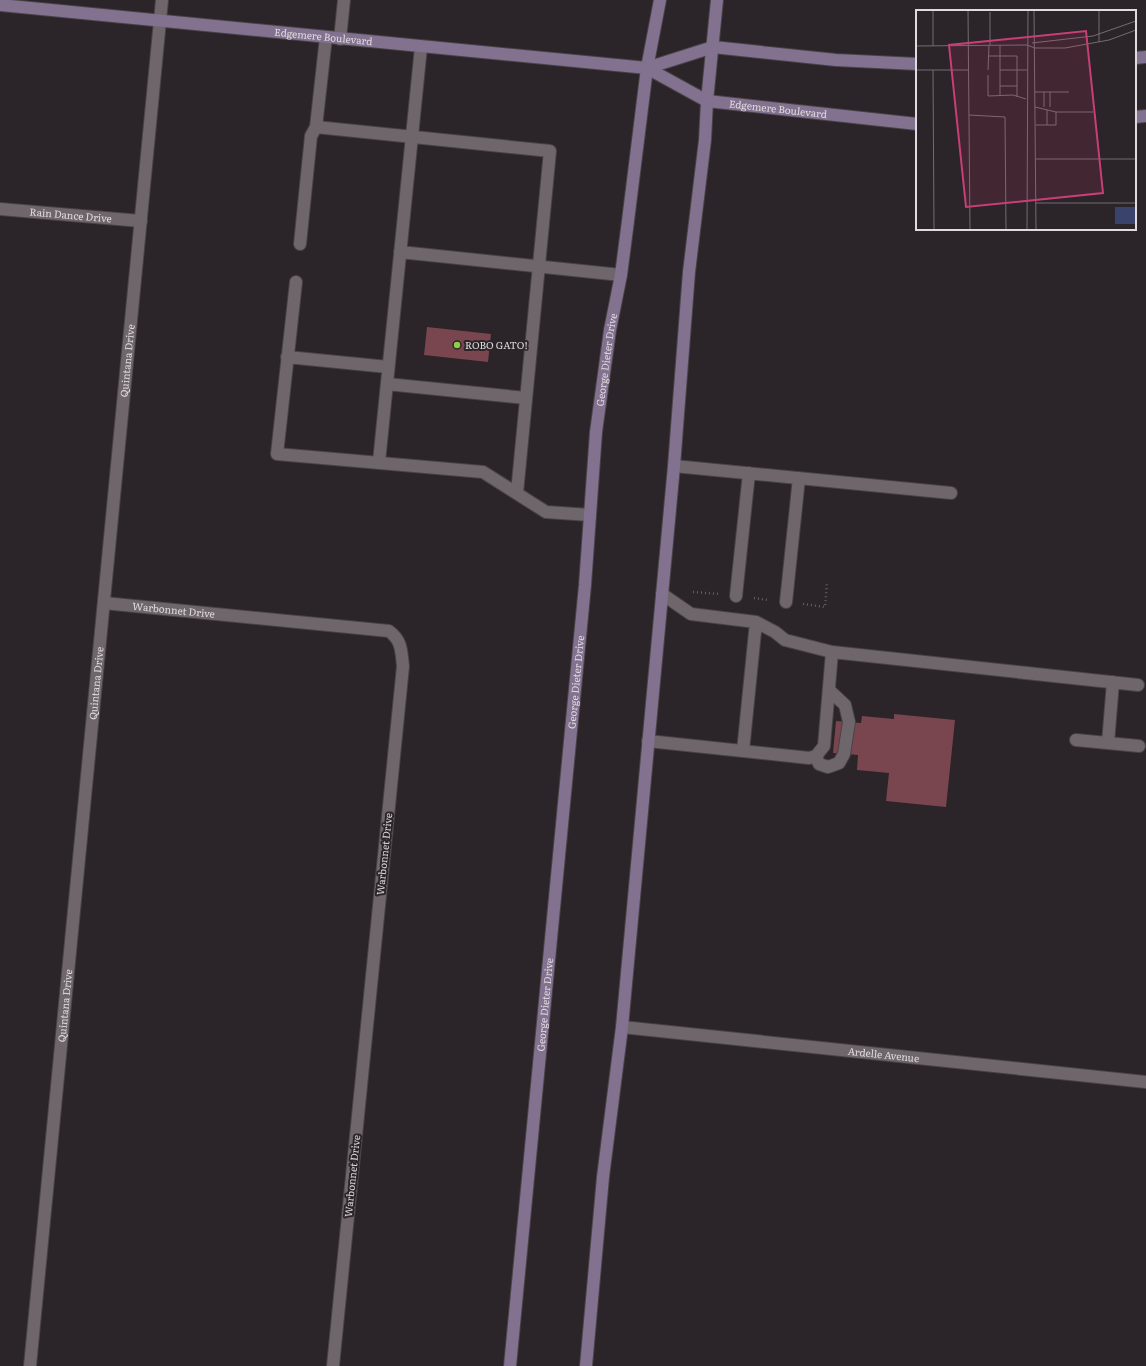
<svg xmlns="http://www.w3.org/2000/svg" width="1146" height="1366" font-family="Literata,serif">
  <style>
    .building { fill: #794650 }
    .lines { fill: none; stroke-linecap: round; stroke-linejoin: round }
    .lane-casing { stroke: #484347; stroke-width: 14 }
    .street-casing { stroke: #484347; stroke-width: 14 }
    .secondary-casing { stroke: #484347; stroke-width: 14 }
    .path { stroke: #645e62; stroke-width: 2.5; stroke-dasharray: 1 3; stroke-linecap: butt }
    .lane { stroke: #6f666c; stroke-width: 12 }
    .street { stroke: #6f666c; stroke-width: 12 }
    .secondary { stroke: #837190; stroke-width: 12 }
    .poi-dot { fill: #8dce45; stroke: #2b2429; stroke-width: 1.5 }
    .labels { text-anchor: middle; stroke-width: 4; stroke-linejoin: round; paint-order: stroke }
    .street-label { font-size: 10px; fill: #e0dbde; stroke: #2b2429 }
    .poi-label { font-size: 10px; fill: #e0dbde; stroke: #2b2429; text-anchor: start }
    .inset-road { fill: none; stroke: #736d71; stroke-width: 1 }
    .view { fill: #c83f75; fill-opacity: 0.15; stroke: #c83f75; stroke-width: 2 }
    .inset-edge { fill: none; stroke: #e0dbde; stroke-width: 2 }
  </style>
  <rect width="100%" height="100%" fill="#2b2429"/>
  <path class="building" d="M427 327 491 334 488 362 424 355Z
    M894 714 955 720 946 807 886 801 889 773 857 770 858 755 833 753 836 721 861 723 862 716 894 719Z"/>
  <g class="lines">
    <defs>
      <path id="lane" d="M340 39 344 0
        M316 127 550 151 517 493
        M300 244 311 136 316 127 326 37
        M400 252 621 275
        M296 282 277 454 483 472 546 512 590 515
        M287 357 388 367
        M387 384 526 398
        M379 462 421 47
        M674 466 951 493
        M662 594 691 614 756 622 775 632 785 640 832 652 1138 685
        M736 596 749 473
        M786 602 799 478
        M1076 740 1139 746
        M648 741 809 758 816 756 824 746 832 652
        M1108 743 1113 682
        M743 751 756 622
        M816 756 819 764 828 767 839 763 844 754 849 722 845 705 830 691"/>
      <g id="street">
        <path id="s1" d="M0 209 141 221"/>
        <path id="s2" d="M104 603 389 631C402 641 401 650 403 666L333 1366"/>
        <path id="s3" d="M622 1027 1146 1082"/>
        <path id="s4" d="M30 1366 162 0"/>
      </g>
      <g id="secondary">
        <path id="s5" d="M0 5 647 68 707 101 917 124"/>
        <path d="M1135 58 1146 57"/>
        <path d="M647 68 713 47 836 60 917 64"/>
        <path d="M1135 117 1146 116"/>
        <path id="s6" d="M510 1366 585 585 596 432 610 330 621 275 628 221 647 68 660 0"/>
        <path d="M586 1366 603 1177 622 1027 674 466 689 272 705 140 707 101 717 0"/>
      </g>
    </defs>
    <use href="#lane" class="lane-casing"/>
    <use href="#street" class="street-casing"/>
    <use href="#secondary" class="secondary-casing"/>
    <path class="path" d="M693 592 719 594
      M754 598 768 600
      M803 604 825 607 827 582"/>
    <use href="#lane" class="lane"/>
    <use href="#street" class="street"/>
    <use href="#secondary" class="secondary"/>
  </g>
  <circle class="poi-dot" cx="457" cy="345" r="4"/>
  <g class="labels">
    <g class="street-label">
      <text dy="4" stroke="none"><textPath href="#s5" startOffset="325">Edgemere Boulevard</textPath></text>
      <text dy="4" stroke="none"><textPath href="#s5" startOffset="790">Edgemere Boulevard</textPath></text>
      <text dy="4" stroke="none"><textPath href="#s1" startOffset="71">Rain Dance Drive</textPath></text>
      <text dy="4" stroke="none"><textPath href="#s6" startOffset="1011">George Dieter Drive</textPath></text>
      <text dy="4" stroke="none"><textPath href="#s4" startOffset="1010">Quintana Drive</textPath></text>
      <text dy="4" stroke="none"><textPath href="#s2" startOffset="70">Warbonnet Drive</textPath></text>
      <text dy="4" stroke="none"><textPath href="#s6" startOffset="687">George Dieter Drive</textPath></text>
      <text dy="4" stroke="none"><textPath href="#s4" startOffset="686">Quintana Drive</textPath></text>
      <text transform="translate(384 854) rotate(-84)" y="4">Warbonnet Drive</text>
      <text dy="4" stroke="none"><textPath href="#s6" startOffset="363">George Dieter Drive</textPath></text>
      <text dy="4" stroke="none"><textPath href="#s4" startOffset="362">Quintana Drive</textPath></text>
      <text dy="4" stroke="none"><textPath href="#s3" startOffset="263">Ardelle Avenue</textPath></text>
      <text transform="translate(352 1176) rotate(-84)" y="4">Warbonnet Drive</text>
    </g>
    <g class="poi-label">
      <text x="465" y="349">ROBO GATO!</text>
    </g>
  </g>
  <g transform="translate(916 10)">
    <rect width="220" height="220" fill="#2b2429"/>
    <path d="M199 197H220V214H199Z" fill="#3a436c"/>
    <path class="inset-road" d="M17 0V36M52 0 54 220M118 0 120 220M74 2V35M183 32V0M116 33 177 26 220 11M84 35V85M0 36 111 35 119 38H149L193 30 220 20M73 46H101V87M0 60H53M17 60 18 220M72 60 73 35M84 60H111M72 65V86L97 85 110 89M84 76H101M119 82H153M128 82V97M134 82V97M119 97 140 102H177M131 100V115M53 105 89 107 90 220M120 115H140V102M120 149H220M120 193H220M111 220 112 0"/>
    <path class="view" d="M170 21 187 183 50 197 33 35Z"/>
    <rect width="220" height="220" class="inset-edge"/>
  </g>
</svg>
